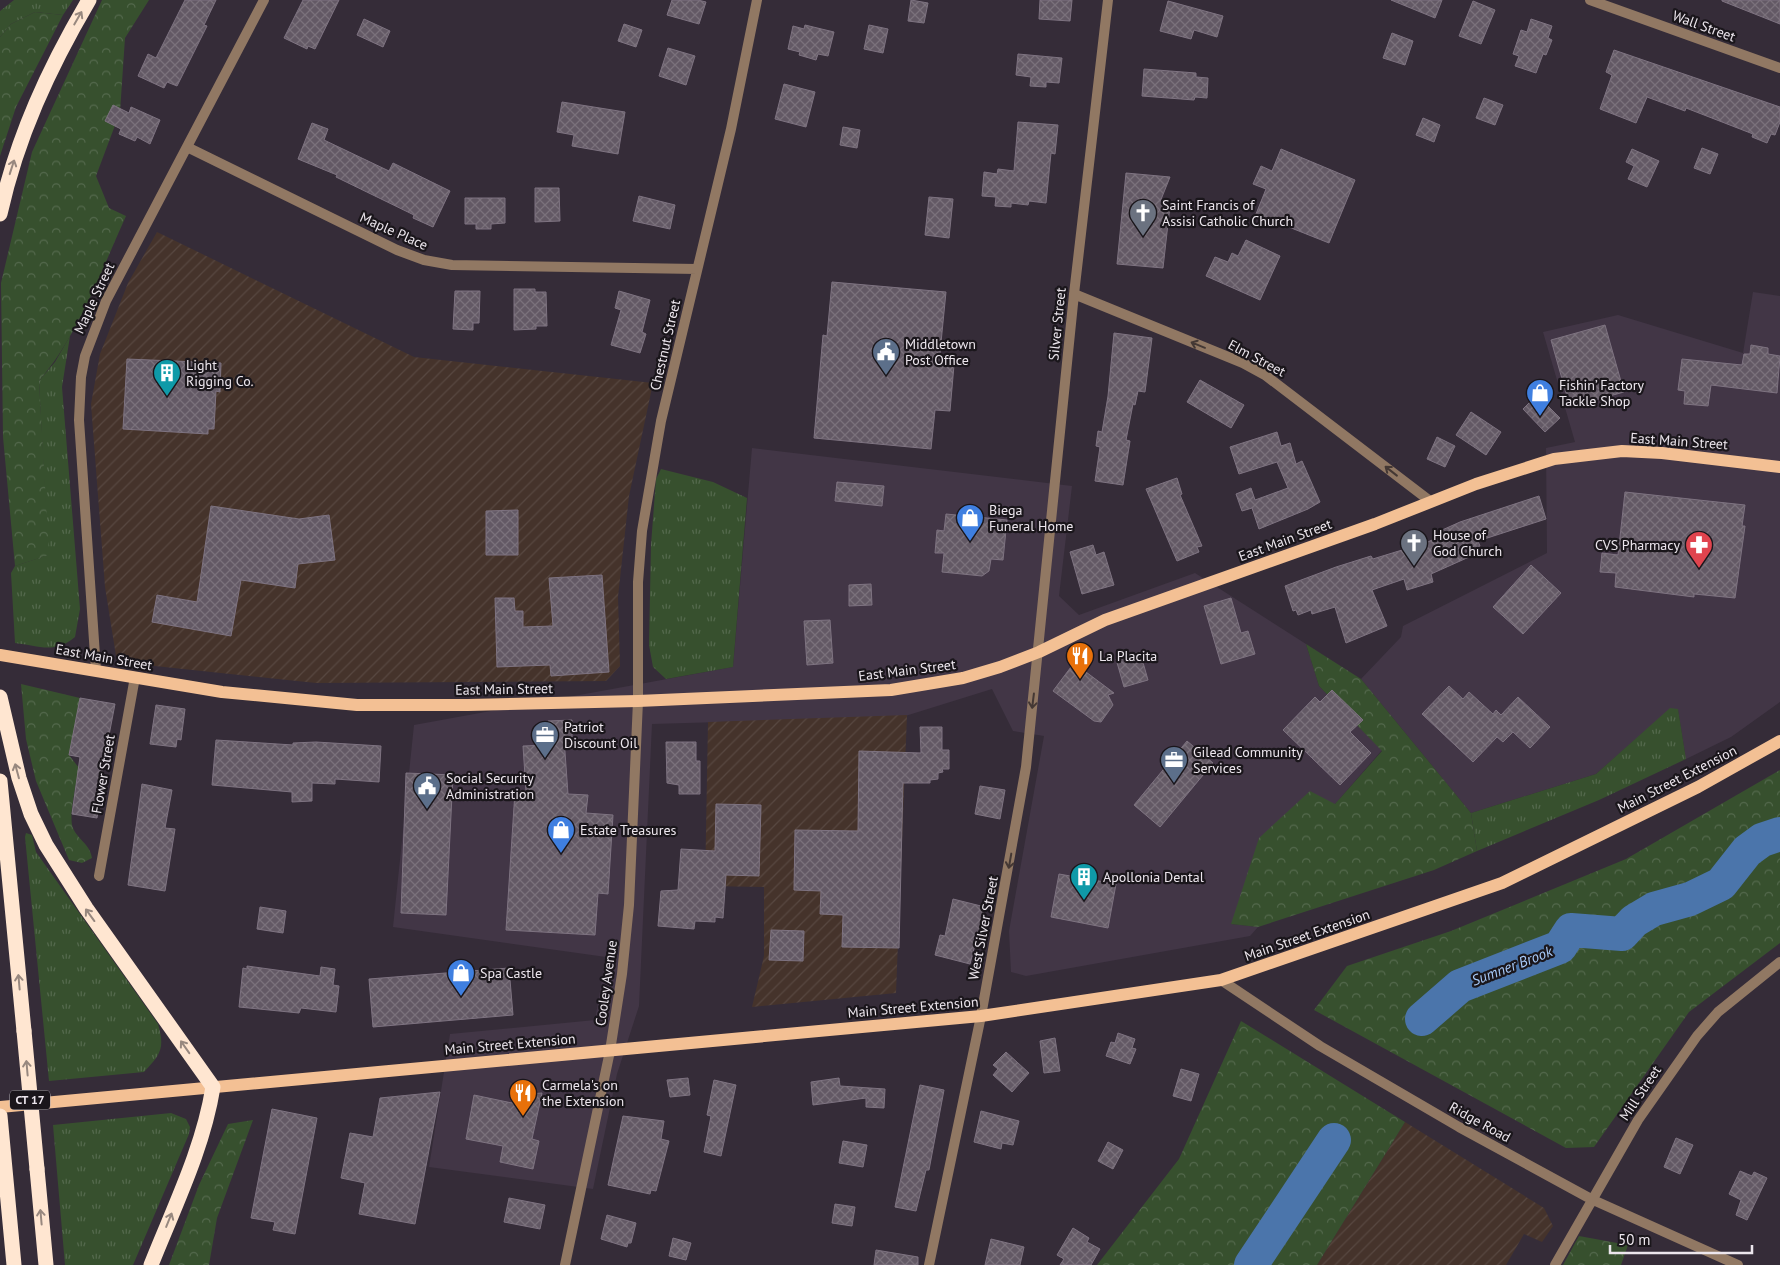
<svg xmlns="http://www.w3.org/2000/svg" width="1780" height="1265" font-family="'PT Sans',sans-serif">
  <style>
    .built { fill: #423646 }
    .industrial { fill: url(#industrial-furrows) }
    .grass { fill: url(#grass-tufts) }
    .forest { fill: url(#forest-crowns) }
    .lines { fill: none; stroke-linecap: round; stroke-linejoin: round }
    .river { stroke: #4b75ab; stroke-width: 34 }
    .building { fill: url(#building-cross-hatch); stroke: #7e7381 }
    .minor { stroke: #917863; stroke-width: 10 }
    .primary { stroke: #f3c094; stroke-width: 12 }
    .motorway { stroke: #ffe6d1; stroke-width: 15 }
    .motorway-bridge { stroke: #ffe6d1; stroke-width: 15 }
    .oneway { stroke: #98887f }
    .oneway2 { stroke: #443834 }
    .labels { text-anchor: middle; stroke-width: 4.5; stroke-linejoin: round; paint-order: stroke }
    .shield { fill: #1a161b; stroke: #ada8ae; stroke-width: 1 }
    .shield-label { font-size: 12px; font-weight: bold; fill: #ece6ed }
    .street-label { font-size: 14px; fill: #ece6ed; stroke: #1a161b }
    .poi-label { font-size: 14px; fill: #ece6ed; stroke: #1a161b; text-anchor: start }
    .water-label { font-size: 15px; font-style: italic; fill: #a7caf9; stroke: #1a161b }
  </style>
  <defs>
    <pattern id="industrial-furrows" width="10" height="10" patternUnits="userSpaceOnUse" patternTransform="scale(1.25)"><rect width="10" height="10" fill="#45332b"/><path d="M-1 1l2-2M0 10L10 0M9 11l2-2" fill="none" stroke="#574740"/></pattern>
    <pattern id="grass-tufts" width="24" height="20" patternUnits="userSpaceOnUse" patternTransform="scale(1.25)"><rect width="24" height="20" fill="#37502e"/><path d="M3 7l-1-3M5 7V3M7 7l1-3M15 17l-1-3M17 17v-4M19 17l1-3" fill="none" stroke="#54694d"/></pattern>
    <pattern id="forest-crowns" width="20" height="18" patternUnits="userSpaceOnUse" patternTransform="scale(1.25)"><rect width="20" height="18" fill="#37502e"/><path d="M2 6a3 3 0 1 1 6 0M12 15a3 3 0 1 1 6 0" fill="none" stroke="#54694d"/></pattern>
    <pattern id="building-cross-hatch" width="8" height="8" patternUnits="userSpaceOnUse" patternTransform="scale(1.25)"><rect width="8" height="8" fill="#635965"/><path d="M0 0l8 8M0 8l8-8" fill="none" stroke="#7a717b"/></pattern>
  </defs>
  <rect width="100%" height="100%" fill="#352c38"/>
  <path class="built" d="M1753 292 1780 296V702L1731 737 1686 759 1678 710 1670 709 1596 774 1471 813 1361 679 1401 637 1403 626 1547 553 1546 448 1575 442 1543 332 1618 315 1743 353Z
    M752 448 1072 486 1059 596 1079 615 1195 573 1306 644 1319 686 1382 750 1231 924 1258 927 1250 936 1026 976 1011 972 1009 931 1044 736 1013 731 992 689 902 717 652 724 639 1006 617 1074 593 1189 429 1167 450 1034 595 1020 606 957 393 927 414 725 733 667Z"/>
  <path class="industrial" d="M157 232 414 357 653 383 629 496 618 597 620 666 606 681 316 683 136 664 116 656 105 587 91 404 100 354 128 283Z
    M907 715 896 993 752 1007 764 956V887L705 886 708 722Z
    M1405 1122 1544 1208 1553 1226 1542 1242 1524 1234 1506 1265H1317Z"/>
  <path class="grass" d="M14 0H73L63 15 35 12 11 24 0 37V11Z
    M70 336 62 387 80 609 75 637C55 654 39 646 15 643L11 573 15 566 48 555 39 381 55 362Z
    M661 469 713 482 747 498 733 667 666 679 653 667 649 645 651 545 656 479Z
    M1670 708 1678 709 1686 759 1599 800 1477 851 1471 813 1596 774Z
    M26 833 32 835 36 852 158 1024C165 1048 161 1054 144 1072L49 1081 25 837Z
    M171 1113 186 1119 190 1127 189 1134 133 1265H65L53 1125Z"/>
  <path class="forest" d="M102 0H149L125 38 120 112 96 176 109 208 126 216C101 271 78 336 39 381L49 555 15 566 3 437 1 283 32 152Z
    M35 12 63 15 16 107 0 156V37L11 24Z
    M1306 644 1361 679 1471 813 1477 851 1434 870 1258 927 1231 924 1259 838 1310 791 1335 804 1382 751 1319 686Z
    M21 684 80 698 69 755 79 768C77 782 68 817 73 828 78 840 90 844 92 858L82 863 69 860 36 781 26 739Z
    M1780 770V943L1689 1012 1594 1147 1566 1148 1314 1010 1347 966 1451 931 1626 859Z
    M1241 1021 1405 1122 1317 1265H1097L1179 1159Z
    M253 1120 217 1218 209 1265H169L199 1185 228 1124Z
    M1579 1236 1628 1245 1621 1265H1563Z"/>
  <g class="lines">
    <path class="river" d="M1422 1019 1460 986 1560 947 1571 930 1622 934 1634 921 1654 909 1690 899 1721 884 1747 851 1762 840 1780 834
      M1251 1265 1334 1140"/>
  </g>
  <path class="building" d="M185 0H216L204 25 207 26 177 86 167 82 164 88 138 76 148 54 156 58Z
    M303 0H339L315 49 308 46 307 49 284 38Z
    M672 0H698L706 2 699 24 667 15Z
    M911 0 928 3 924 23 908 21Z
    M1040 0H1072L1070 21 1039 19Z
    M1391 0H1442L1435 18Z
    M1722 0H1780V24L1722 1Z
    M1168 1 1223 16 1217 37 1194 30 1191 39 1160 31Z
    M1473 1 1495 10 1481 44 1459 36Z
    M364 19 390 31 383 47 357 35Z
    M1531 19 1552 26 1548 38 1552 40 1546 55 1543 54 1536 73 1515 66 1519 56 1513 54 1521 30 1527 32Z
    M624 24 642 30 636 47 618 41Z
    M805 25 834 32 828 56 818 54 816 60 799 55 800 52 788 49 793 26 804 29Z
    M869 25 888 29 883 53 864 49Z
    M1392 33 1413 41 1405 65 1383 58Z
    M668 48 695 56 686 85 659 76Z
    M1614 50 1780 107V122L1775 135 1771 134 1767 143 1752 137 1753 134 1686 108 1685 111 1647 97 1636 123 1600 109 1612 75 1606 72Z
    M1018 54 1062 58 1059 83 1046 82V87L1030 86 1031 77 1016 75Z
    M1144 69 1196 73V77L1208 78 1207 98 1195 97 1194 100 1142 96Z
    M784 84 815 92 806 127 775 119Z
    M1484 98 1503 105 1495 125 1476 118Z
    M562 102 625 112 618 154 572 146 574 135 557 132Z
    M113 105 129 113 131 107 160 120 150 144 137 137 135 141 119 134 121 129 105 121Z
    M1423 118 1440 125 1434 142 1416 135Z
    M1018 122 1058 125 1055 154 1051 153 1046 203 1029 201 1028 205 1011 203V207L995 206 996 197 982 196 984 172 997 174 998 169 1014 171Z
    M312 123 328 129 324 140 389 171 393 163 450 191 433 227 413 218 414 215 336 177 337 175 298 159Z
    M843 127 860 130 857 148 840 145Z
    M1702 148 1718 154 1710 174 1694 168Z
    M1281 149 1355 180 1329 243 1256 214 1266 189 1253 184 1261 166 1272 171Z
    M1632 149 1659 161 1647 187 1628 179 1634 166 1626 162Z
    M1126 173 1170 177 1160 202 1170 206 1163 268 1117 264Z
    M535 188H559L560 221 535 222Z
    M639 196 675 205 670 229 633 221Z
    M929 197 953 199 949 238 925 235Z
    M465 198H505V223L491 224V229H476V224H465Z
    M1246 240 1280 256 1260 300 1206 276 1215 257 1228 262 1232 253 1238 256Z
    M832 282 946 292 939 363 954 365 950 411 935 410 931 449 814 438 823 335 827 336Z
    M514 289H535V292H546L547 326H536V329L514 330Z
    M455 291H480L479 323H473V330L453 329Z
    M619 291 650 300 642 332 646 334 640 353 611 345 621 310 615 308Z
    M1605 325 1624 392 1570 407 1551 340Z
    M1114 333 1152 338 1145 392 1138 391 1135 405 1133 404 1126 440 1130 441 1123 485 1095 481 1100 447 1096 446 1098 431 1102 432 1108 396Z
    M1751 345 1768 348V354L1780 356 1777 393 1711 385 1708 406 1684 404 1685 391 1678 390 1682 359 1742 365 1744 354H1750Z
    M127 359 221 363 220 392 216 391 214 429H208V434L123 429Z
    M1200 380 1244 405 1231 428 1187 402Z
    M1537 395 1560 418 1545 432 1523 409Z
    M1471 412 1501 432 1486 455 1456 435Z
    M1277 432 1281 446 1290 443 1296 464 1302 461 1320 502 1308 509 1259 529 1252 508 1242 511 1236 494 1251 488 1255 500 1288 488 1277 462 1239 474 1230 447Z
    M1437 437 1455 446 1445 467 1427 459Z
    M1177 478 1182 494 1180 495 1202 546 1197 547 1199 552 1177 561 1146 489Z
    M837 482 884 486 882 506 835 501Z
    M1625 492 1745 505 1742 526H1745L1735 598 1694 594V597L1615 587 1616 573 1600 572 1602 553 1618 555Z
    M1539 496 1546 519 1478 541 1480 546 1476 547 1478 553 1431 574 1433 582 1407 590 1404 579 1372 590 1387 626 1346 643 1335 607 1312 614 1311 610 1298 615 1296 610 1293 611 1285 586 1336 567 1371 556 1373 559 1376 558 1425 543 1442 536 1440 531 1460 522Z
    M211 506 299 519 329 515 335 560 298 564 295 588 241 580 231 636 152 622 157 595 197 602Z
    M518 510V555H486V511Z
    M946 514 1007 520 1003 560 991 559 989 571 982 576 942 572 944 553H935L937 530 944 531Z
    M1093 545 1096 555 1104 552 1114 585 1082 594 1070 552Z
    M1531 565 1561 593 1523 634 1493 607Z
    M602 575 609 672 551 676 550 665 497 667 495 598H514L515 611H523V627L553 626 549 578Z
    M871 584 872 605 849 606V585Z
    M1231 598 1241 633 1248 631 1255 654 1221 664 1204 606Z
    M830 620 833 663 807 665 804 621Z
    M1140 652 1148 680 1124 687 1116 659Z
    M1074 663 1114 693 1108 695 1113 705 1101 722 1094 721 1053 691Z
    M1449 686 1463 699 1469 692 1493 714 1496 710 1501 715 1518 697 1550 727 1530 748 1513 732 1503 742 1497 737 1473 762 1422 714Z
    M1332 690 1363 720 1350 732 1371 753 1340 785 1283 730 1315 697 1320 702Z
    M80 698 115 704 101 777H103L97 818 72 814 80 757 69 755Z
    M156 705 185 709 181 740 177 739 176 747 150 744Z
    M572 720V737L564 738 568 794 588 795 586 813 613 815 608 894 598 893 595 935 506 930 515 791H526L523 746 550 745 548 721Z
    M920 727H942V750H949V769H942L943 772 938 773V779L930 780V783H903L899 948 842 947 843 915 820 914 821 891 794 890 795 830 858 831 859 751 921 753Z
    M216 740 293 745V743L316 742 381 746 379 782 335 779V784L312 783V801L292 802V792L212 785Z
    M1187 741 1213 763 1160 827 1134 805Z
    M666 742H696V761H700V794H679V785L667 783Z
    M406 773 453 775 446 915 401 913Z
    M142 784 172 790 165 828 175 829 165 891 128 885Z
    M980 786 1005 790 1000 819 975 814Z
    M716 804 761 805 759 876 726 875 723 918 715 917V922L695 921 694 929 658 926 661 891 678 890 681 849 715 851Z
    M1059 874 1116 884 1108 928 1051 917Z
    M953 899 985 907 970 964 935 955 940 935 945 936Z
    M260 907 286 911 283 933 257 929Z
    M771 930 804 931 803 961 769 960Z
    M247 966 320 976 321 967 335 969 333 985 339 986 336 1012 301 1008 299 1013 239 1007 243 968 247 969Z
    M509 968 513 1015 373 1027 369 979Z
    M1118 1033 1135 1039 1132 1048 1136 1049 1130 1064 1106 1056 1111 1042 1115 1043Z
    M1055 1038 1060 1071 1044 1073 1040 1041Z
    M1006 1052 1029 1073 1012 1092 993 1075 998 1069 993 1065Z
    M1181 1069 1199 1074 1191 1101 1173 1096Z
    M688 1078 690 1095 670 1097 667 1080Z
    M839 1078 840 1086 885 1089 884 1108 866 1107V1098L813 1105 811 1082Z
    M714 1080 736 1085 721 1156 704 1152 711 1116 707 1115Z
    M920 1085 944 1090 929 1170H926L916 1211 895 1207Z
    M440 1092 415 1224 359 1214 365 1183 341 1178 350 1133 373 1137 380 1098Z
    M542 1093 532 1139 539 1141 533 1169 500 1162 503 1146 466 1139 474 1095 512 1103 514 1095Z
    M272 1109 317 1118 295 1234 273 1230 275 1222 251 1218Z
    M981 1111 1019 1121 1013 1145 1002 1143 1001 1149 974 1142Z
    M623 1116 664 1121 661 1139 669 1141 656 1191 651 1190 650 1194 608 1185Z
    M1676 1138 1693 1145 1680 1174 1664 1167Z
    M843 1141 867 1145 863 1167 839 1163Z
    M1108 1142 1123 1150 1113 1169 1098 1161Z
    M1740 1171 1752 1176 1754 1172 1767 1178 1747 1220 1736 1215 1741 1200 1729 1194Z
    M509 1198 545 1205 540 1229 504 1222Z
    M835 1204 855 1207 852 1226 832 1223Z
    M607 1215 636 1223 631 1243H628L627 1247 601 1239Z
    M1073 1228 1089 1238 1087 1242 1100 1249 1091 1265H1060L1064 1259 1057 1255Z
    M673 1238 691 1243 686 1260 669 1256Z
    M991 1239 1024 1247 1020 1265H985Z
    M876 1250 918 1257V1265H874Z"/>
  <g class="lines">
    <path class="minor" d="M1590 0 1780 68
      M187 147 397 250 424 260 452 265 697 269
      M1074 294 1243 363 1265 375 1430 501
      M96 670 79 420 81 377 85 356 106 301 264 0
      M99 876 135 677
      M1221 980 1320 1046 1459 1127 1591 1199 1738 1265
      M565 1265 610 1051 622 974 629 905 638 701V582L642 531 661 421 731 129 757 0
      M929 1265 981 1016 1026 767 1074 294 1108 0
      M1555 1265 1638 1120 1697 1036 1718 1012 1780 962"/>
    <path class="primary" d="M0 655 222 692 357 705H468L638 701 891 690 963 678 1000 667 1039 652 1105 620 1375 524 1476 484 1554 459 1622 451 1662 453 1780 467
      M0 1107 981 1016 1221 980 1502 883 1698 787 1780 741"/>
    <path class="motorway" d="M0 214C17 137 49 68 89 0
      M0 697 19 778 31 814 46 845 86 908 213 1087C203 1149 174 1207 151 1265
      M0 781 24 1031
      M0 1116 14 1265
      M37 1169 46 1265"/>
    <path class="motorway-bridge" d="M24 1031 37 1169"/>
  </g>
  <defs><path id="oneway-shaft" d="M-6 0H5M1.5-3L5.5 0L1.5 3" fill="none" stroke-width="1.6" stroke-linecap="round" stroke-linejoin="round" transform="scale(1.25)"/></defs>
  <g class="oneway">
    <use href="#oneway-shaft" transform="translate(78 18) rotate(-60)"/>
    <use href="#oneway-shaft" transform="translate(12 167) rotate(-72)"/>
    <use href="#oneway-shaft" transform="translate(17 771) rotate(-105)"/>
    <use href="#oneway-shaft" transform="translate(90 915) rotate(-126)"/>
    <use href="#oneway-shaft" transform="translate(19 982) rotate(-95)"/>
    <use href="#oneway-shaft" transform="translate(185 1047) rotate(-125)"/>
    <use href="#oneway-shaft" transform="translate(27 1068) rotate(-95)"/>
    <use href="#oneway-shaft" transform="translate(41 1217) rotate(-95)"/>
    <use href="#oneway-shaft" transform="translate(169 1220) rotate(-68)"/>
  </g>
  <g class="oneway2">
    <use href="#oneway-shaft" transform="translate(1198 345) rotate(-158)"/>
    <use href="#oneway-shaft" transform="translate(1391 471) rotate(-142)"/>
    <use href="#oneway-shaft" transform="translate(1033 701) rotate(97)"/>
    <use href="#oneway-shaft" transform="translate(1010 861) rotate(100)"/>
  </g>
  <defs>
    <symbol id="church-pin" viewBox="-11 -11 22 30"><path d="M0 17L-7.5 6A9.5 9.5 0 1 1 7.5 6Z" fill="#6b7280" stroke="#1a161b"/><path d="M-1.2-6h2.4v3.5h3.3v2.4h-3.3V6h-2.4V-.1h-3.3v-2.4h3.3Z" fill="#fff"/></symbol>
    <symbol id="civic-pin" viewBox="-11 -11 22 30"><path d="M0 17L-7.5 6A9.5 9.5 0 1 1 7.5 6Z" fill="#5c6f8a" stroke="#1a161b"/><path d="M-.6-6.5H3V-4.5H.6V-3L4-1V1h2V6H-6V1h2V-1L-.6-3ZM-1.2 2.5V6h2.4V2.5Z" fill="#fff"/></symbol>
    <symbol id="building-pin" viewBox="-11 -11 22 30"><path d="M0 17L-7.5 6A9.5 9.5 0 1 1 7.5 6Z" fill="#0f9aa8" stroke="#1a161b"/><path d="M-4-6H4V6H1V3H-1V6H-4ZM-2.5-4.3h1.7v1.8h-1.7ZM.8-4.3h1.7v1.8H.8ZM-2.5-1h1.7V.8h-1.7ZM.8-1h1.7V.8H.8Z" fill="#fff"/></symbol>
    <symbol id="shop-pin" viewBox="-11 -11 22 30"><path d="M0 17L-7.5 6A9.5 9.5 0 1 1 7.5 6Z" fill="#3f7fe0" stroke="#1a161b"/><path d="M-5-2.5h2.3a2.7 3.5 0 0 1 5.4 0H5L5.5 6h-11ZM-1.5-2.5h3a1.5 2.3 0 0 0-3 0Z" fill="#fff"/></symbol>
    <symbol id="pharmacy-pin" viewBox="-11 -11 22 30"><path d="M0 17L-7.5 6A9.5 9.5 0 1 1 7.5 6Z" fill="#e0444e" stroke="#1a161b"/><path d="M-2-6h4v4h4v4h-4v4h-4v-4h-4v-4h4Z" fill="#fff"/></symbol>
    <symbol id="restaurant-pin" viewBox="-11 -11 22 30"><path d="M0 17L-7.5 6A9.5 9.5 0 1 1 7.5 6Z" fill="#e8710a" stroke="#1a161b"/><path d="M-5-6h1v4h1v-4h1v4h1v-4h1v5L-1.5 .5V6h-2V.5L-5-1ZM5-6V6H3V1.5H1.5Q1.5-4 5-6Z" fill="#fff"/></symbol>
    <symbol id="office-pin" viewBox="-11 -11 22 30"><path d="M0 17L-7.5 6A9.5 9.5 0 1 1 7.5 6Z" fill="#5c6f8a" stroke="#1a161b"/><path d="M-6-3h4V-5.5h4V-3h4V5H-6ZM-1-4.5V-3h2v-1.5ZM-6 0V1H6V0Z" fill="#fff"/></symbol>
  </defs>
  <g fill-rule="evenodd">
    <use href="#church-pin" x="1127" y="197" width="32" height="43"/>
    <use href="#civic-pin" x="870" y="336" width="32" height="43"/>
    <use href="#building-pin" x="151" y="357" width="32" height="43"/>
    <use href="#shop-pin" x="1524" y="377" width="32" height="43"/>
    <use href="#shop-pin" x="954" y="502" width="32" height="43"/>
    <use href="#church-pin" x="1398" y="527" width="32" height="43"/>
    <use href="#pharmacy-pin" x="1683" y="529" width="32" height="43"/>
    <use href="#restaurant-pin" x="1064" y="640" width="32" height="43"/>
    <use href="#office-pin" x="529" y="719" width="32" height="43"/>
    <use href="#office-pin" x="1158" y="744" width="32" height="43"/>
    <use href="#civic-pin" x="411" y="770" width="32" height="43"/>
    <use href="#shop-pin" x="545" y="814" width="32" height="43"/>
    <use href="#building-pin" x="1068" y="861" width="32" height="43"/>
    <use href="#shop-pin" x="445" y="957" width="32" height="43"/>
    <use href="#restaurant-pin" x="507" y="1077" width="32" height="43"/>
  </g>
  <g class="labels">
    <rect class="shield" x="10" y="1090.5" width="40" height="19" rx="4"/>
    <g class="shield-label">
      <text x="30" y="1104">CT 17</text>
    </g>
    <g class="street-label">
      <text transform="translate(1704 26) rotate(20)" y="5">Wall Street</text>
      <text transform="translate(394 231) rotate(24)" y="5">Maple Place</text>
      <text transform="translate(94 298) rotate(-65)" y="5">Maple Street</text>
      <text transform="translate(1057 324) rotate(-84)" y="5">Silver Street</text>
      <text transform="translate(665 345) rotate(-77)" y="5">Chestnut Street</text>
      <text transform="translate(1257 358) rotate(28)" y="5">Elm Street</text>
      <text transform="translate(1679 441) rotate(4)" y="5">East Main Street</text>
      <text transform="translate(1285 540) rotate(-20)" y="5">East Main Street</text>
      <text transform="translate(104 657) rotate(10)" y="5">East Main Street</text>
      <text transform="translate(907 670) rotate(-7)" y="5">East Main Street</text>
      <text transform="translate(504 689) rotate(-1)" y="5">East Main Street</text>
      <text transform="translate(103 774) rotate(-80)" y="5">Flower Street</text>
      <text transform="translate(1677 779) rotate(-27)" y="5">Main Street Extension</text>
      <text transform="translate(983 928) rotate(-79)" y="5">West Silver Street</text>
      <text transform="translate(1307 935) rotate(-19)" y="5">Main Street Extension</text>
      <text transform="translate(606 983) rotate(-82)" y="5">Cooley Avenue</text>
      <text transform="translate(913 1007) rotate(-5)" y="5">Main Street Extension</text>
      <text transform="translate(510 1044) rotate(-5)" y="5">Main Street Extension</text>
      <text transform="translate(1640 1093) rotate(-56)" y="5">Mill Street</text>
      <text transform="translate(1480 1122) rotate(29)" y="5">Ridge Road</text>
    </g>
    <g class="poi-label">
      <text x="1162" y="210">Saint Francis of<tspan x="1162" dy="16">Assisi Catholic Church</tspan></text>
      <text x="905" y="349">Middletown<tspan x="905" dy="16">Post Office</tspan></text>
      <text x="186" y="370">Light<tspan x="186" dy="16">Rigging Co.</tspan></text>
      <text x="1559" y="390">Fishin’ Factory<tspan x="1559" dy="16">Tackle Shop</tspan></text>
      <text x="989" y="515">Biega<tspan x="989" dy="16">Funeral Home</tspan></text>
      <text x="1433" y="540">House of<tspan x="1433" dy="16">God Church</tspan></text>
      <text x="1680" y="550" text-anchor="end">CVS Pharmacy</text>
      <text x="1099" y="661">La Placita</text>
      <text x="564" y="732">Patriot<tspan x="564" dy="16">Discount Oil</tspan></text>
      <text x="1193" y="757">Gilead Community<tspan x="1193" dy="16">Services</tspan></text>
      <text x="446" y="783">Social Security<tspan x="446" dy="16">Administration</tspan></text>
      <text x="580" y="835">Estate Treasures</text>
      <text x="1103" y="882">Apollonia Dental</text>
      <text x="480" y="978">Spa Castle</text>
      <text x="542" y="1090">Carmela's on<tspan x="542" dy="16">the Extension</tspan></text>
    </g>
    <g class="water-label">
      <text transform="translate(1512 966) rotate(-21)" y="5">Sumner Brook</text>
    </g>
  </g>
  <path d="M1610 1245v8h142v-8" fill="none" stroke="#ece6ed" stroke-width="2.5"/>
  <text x="1618" y="1245" font-size="15" fill="#ece6ed" stroke="#1a161b" stroke-width="4" paint-order="stroke">50 m</text>
</svg>
